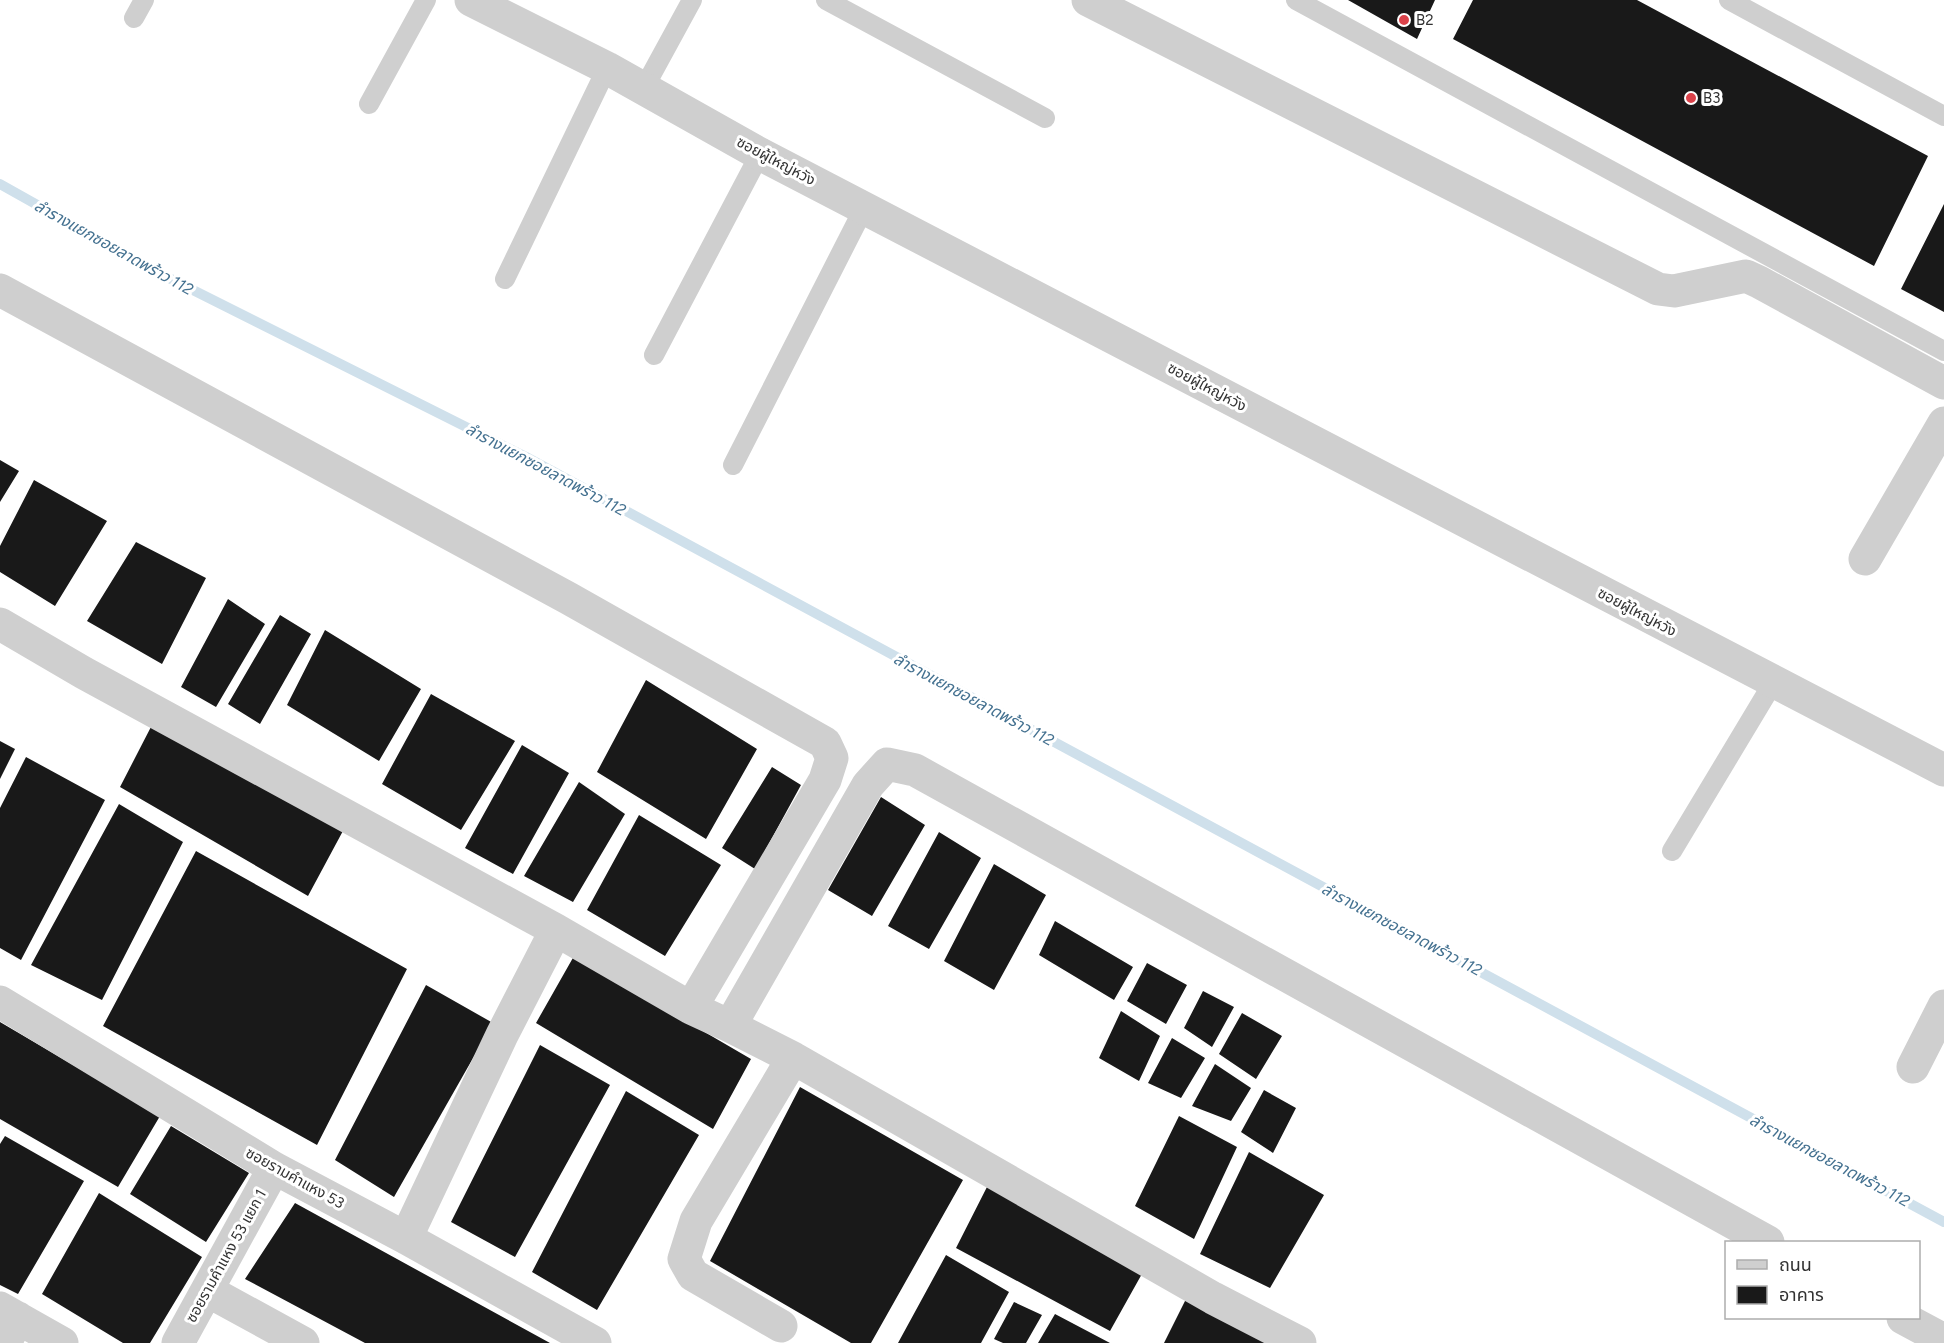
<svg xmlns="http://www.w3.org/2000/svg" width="1944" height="1343" font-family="Figtree,'Noto Sans Thai',sans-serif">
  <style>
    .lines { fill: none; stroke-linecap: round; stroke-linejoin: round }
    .stream { stroke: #cfe0eb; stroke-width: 10 }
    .building { fill: #191919 }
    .lane { stroke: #cfcfcf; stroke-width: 20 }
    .street { stroke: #cfcfcf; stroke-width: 33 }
    .poi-dot { fill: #db424a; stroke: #fff; stroke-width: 2 }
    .labels { text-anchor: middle; stroke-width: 6; stroke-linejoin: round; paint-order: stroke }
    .poi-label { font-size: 15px; fill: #323232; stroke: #fff; text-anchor: start }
    .street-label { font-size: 15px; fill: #323232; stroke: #fff }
    .water-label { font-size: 16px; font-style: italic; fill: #447190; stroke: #fff }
  </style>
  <rect width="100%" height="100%" fill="#fff"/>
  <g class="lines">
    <path class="stream" d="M0 184 155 271 526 457 1944 1222"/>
  </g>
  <path class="building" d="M1348 0H1435L1417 39Z
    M1473 0H1637L1928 156 1874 266 1453 39Z
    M1944 204V312L1901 289Z
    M0 460 19 471 0 502Z
    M34 480 107 521 55 606 0 572V546Z
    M136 542 206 578 162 664 87 621Z
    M228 599 265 624 216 707 181 687Z
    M280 615 311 634 260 724 228 704Z
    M325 630 421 689 379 761 287 705Z
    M646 680 757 749 706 839 597 772Z
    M431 694 515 741 461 830 382 784Z
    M153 723 344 829 308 896 120 787Z
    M0 741 15 749 0 779Z
    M522 745 569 773 513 874 465 848Z
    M26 757 105 800 21 960 0 948V808Z
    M772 767 801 785 755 869 722 848Z
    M579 782 625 814 573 902 524 876Z
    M881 797 925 825 872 916 828 890Z
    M119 804 183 842 102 1000 31 965Z
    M639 815 721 865 665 956 587 910Z
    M939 832 981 858 929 949 888 926Z
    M196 851 407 969 317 1145 103 1026Z
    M994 864 1046 895 994 990 944 961Z
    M1055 921 1133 967 1114 1000 1039 955Z
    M574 956 751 1059 713 1129 536 1023Z
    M1147 963 1187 985 1166 1024 1127 1001Z
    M426 985 493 1023 394 1197 335 1160Z
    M1203 991 1234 1007 1212 1047 1184 1028Z
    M1121 1011 1160 1036 1139 1081 1099 1058Z
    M1242 1013 1282 1036 1256 1079 1219 1054Z
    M0 1022 160 1116 118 1187 0 1119Z
    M1172 1038 1205 1058 1181 1098 1148 1083Z
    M540 1045 610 1085 515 1257 451 1222Z
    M1215 1064 1251 1088 1231 1121 1192 1106Z
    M800 1087 963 1180 871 1343H851L710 1261Z
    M1264 1090 1296 1108 1273 1153 1241 1132Z
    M626 1091 699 1135 597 1310 532 1272Z
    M1179 1116 1237 1147 1194 1239 1135 1206Z
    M171 1126 249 1173 206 1242 130 1194Z
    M5 1136 84 1181 18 1294 0 1285V1144Z
    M1249 1152 1324 1195 1270 1288 1200 1254Z
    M989 1183 1143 1272 1110 1331 956 1248Z
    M99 1193 202 1257 150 1343H123L42 1294Z
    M295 1203 550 1343H365L245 1279Z
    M946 1255 1009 1292 981 1343H898Z
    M1187 1297 1268 1343H1164Z
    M1014 1302 1042 1315 1026 1343H1003L994 1339Z
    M1055 1314 1110 1343H1038Z"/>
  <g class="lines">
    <path class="lane" d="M826 0 1045 118
      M1296 0 1944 351
      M1729 0 1944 116
      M134 18 144 0
      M644 88 692 0
      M369 104 426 0
      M505 279 607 68
      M654 355 760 154
      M733 465 864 208
      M1672 851 1773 683"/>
    <path class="street" d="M471 0 607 68 760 154 1944 770
      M1088 0 1658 289 1674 291 1746 276 1759 282 1944 383
      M0 290 568 598 825 743 832 758 825 780 691 1008
      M1865 559 1944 423
      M0 624 84 673 556 930 691 1008 730 1026 793 1058 1213 1298 1300 1343
      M0 1002 274 1168 406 1238 595 1343
      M730 1026 868 785 887 764 915 770 1768 1242
      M1913 1067 1944 1006
      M406 1238 502 1035 556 930
      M208 1291 303 1343
      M0 1308 62 1343
      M1903 1318 1944 1340
      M781 1326 693 1275 684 1259 696 1221 793 1058
      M5 1343 18 1318
      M178 1343 274 1168"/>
  </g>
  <g class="poi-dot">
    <circle cx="1404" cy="20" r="6"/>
    <circle cx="1691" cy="98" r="6"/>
  </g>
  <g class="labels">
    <g class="poi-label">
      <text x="1416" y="25">B2</text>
      <text x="1703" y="103">B3</text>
    </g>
    <g class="street-label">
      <text transform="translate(776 161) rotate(28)" y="5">ซอยผู้ใหญ่หวัง</text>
      <text transform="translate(1207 387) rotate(28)" y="5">ซอยผู้ใหญ่หวัง</text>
      <text transform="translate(1637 612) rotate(28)" y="5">ซอยผู้ใหญ่หวัง</text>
      <text transform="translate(295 1178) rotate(29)" y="5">ซอยรามคำแหง 53</text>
      <text transform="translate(226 1256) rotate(-61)" y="5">ซอยรามคำแหง 53 แยก 1</text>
    </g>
    <g class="water-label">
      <text transform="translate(114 247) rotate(29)" y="6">ลำรางแยกซอยลาดพร้าว 112</text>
      <text transform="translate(546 469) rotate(28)" y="6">ลำรางแยกซอยลาดพร้าว 112</text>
      <text transform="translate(974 699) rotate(28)" y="6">ลำรางแยกซอยลาดพร้าว 112</text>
      <text transform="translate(1402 929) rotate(28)" y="6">ลำรางแยกซอยลาดพร้าว 112</text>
      <text transform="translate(1830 1160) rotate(28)" y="6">ลำรางแยกซอยลาดพร้าว 112</text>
    </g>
  </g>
  <rect x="1725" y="1241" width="195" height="78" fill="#ffffff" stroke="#adadad" stroke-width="1.5"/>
  <rect x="1737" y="1260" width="30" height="9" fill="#cfcfcf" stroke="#adadad" stroke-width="1.5"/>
  <text x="1779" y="1271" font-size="18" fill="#323232">ถนน</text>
  <rect x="1737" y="1286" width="30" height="18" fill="#191919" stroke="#adadad" stroke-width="1.5"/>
  <text x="1779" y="1301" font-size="18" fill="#323232">อาคาร</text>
</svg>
